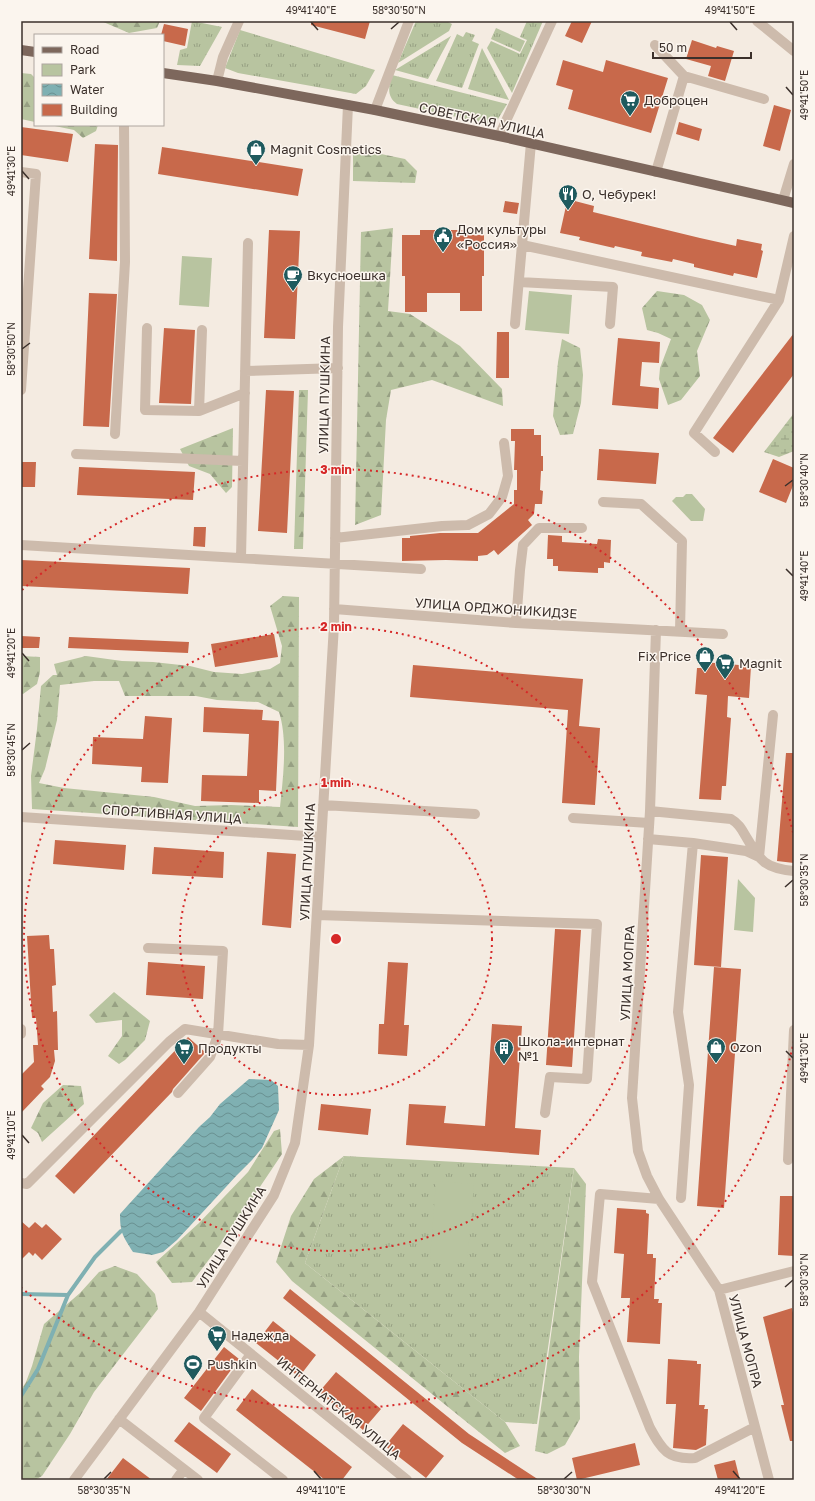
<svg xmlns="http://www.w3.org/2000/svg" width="815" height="1501" font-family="'Golos Text',sans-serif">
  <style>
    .grass { fill: url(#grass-tufts) }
    .forest { fill: url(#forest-firs); fill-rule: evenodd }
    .wetland { fill: url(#wetland-marsh) }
    .park { fill: #b8c4a0 }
    .water { fill: url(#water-waves) }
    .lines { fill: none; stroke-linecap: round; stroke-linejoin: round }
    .stream { stroke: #7fb0b2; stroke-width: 4 }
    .building { fill: #c8694b }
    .minor { stroke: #cdbbac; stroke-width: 10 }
    .major { stroke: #7d675c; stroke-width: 10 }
    .ticks { fill: none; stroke: #3b302b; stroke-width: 1.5 }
    .ring { fill: none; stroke: #d62828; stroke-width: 2; stroke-dasharray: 2 4 }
    .labels { text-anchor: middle; stroke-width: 3; stroke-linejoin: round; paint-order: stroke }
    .poi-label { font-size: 13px; fill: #3b302b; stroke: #fbf5ee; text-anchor: start }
    .street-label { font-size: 13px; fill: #3b302b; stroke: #fbf5ee }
    .centre { fill: #d62828; stroke: #fbf5ee; stroke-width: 2 }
    .ring-label { font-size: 12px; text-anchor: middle; font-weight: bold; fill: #d62828; stroke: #fbf5ee; stroke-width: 3; stroke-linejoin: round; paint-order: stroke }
    .neatline { fill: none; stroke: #3b302b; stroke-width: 1.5 }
    .ticks-label { font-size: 10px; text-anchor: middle; fill: #3b302b }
  </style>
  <defs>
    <pattern id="grass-tufts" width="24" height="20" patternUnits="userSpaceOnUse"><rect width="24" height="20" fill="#b8c4a0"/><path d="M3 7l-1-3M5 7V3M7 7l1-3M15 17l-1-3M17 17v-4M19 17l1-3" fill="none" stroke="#97a083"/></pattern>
    <pattern id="forest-firs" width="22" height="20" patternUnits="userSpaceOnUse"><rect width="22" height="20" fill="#b8c4a0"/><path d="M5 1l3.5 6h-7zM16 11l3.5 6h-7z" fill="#97a083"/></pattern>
    <pattern id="wetland-marsh" width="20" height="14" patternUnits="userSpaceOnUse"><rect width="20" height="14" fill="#b8c4a0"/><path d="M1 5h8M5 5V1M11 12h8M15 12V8" fill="none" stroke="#97a083"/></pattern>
    <pattern id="water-waves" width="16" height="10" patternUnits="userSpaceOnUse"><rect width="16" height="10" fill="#7fb0b2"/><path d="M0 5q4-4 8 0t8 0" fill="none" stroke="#699091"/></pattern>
  </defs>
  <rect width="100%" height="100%" fill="#f4ebe1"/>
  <path class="grass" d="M192 21 222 27 200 66 177 65 180 50 187 48Z
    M416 21H446L452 24 449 31 398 63Z
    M527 21H543L512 93 487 48 491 41 520 54 527 40 520 37Z
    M496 28 525 41 520 52 491 39Z
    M240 30 375 70 366 86 356 94 238 73 225 68Z
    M466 32 475 35 472 41 479 44 462 88 436 81 457 34 463 37Z
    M451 36 428 79 395 70Z
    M482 48 509 100 468 89Z
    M392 75 507 104 498 119 489 124 397 104C386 96 389 86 392 75Z
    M344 1156 574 1168 537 1424 505 1422 305 1263Z"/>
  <path class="forest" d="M101 21H160L157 28 129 33Z
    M21 73 31 74 35 78V122L21 119Z
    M50 125H98L96 131 83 138 74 130Z
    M353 153 381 154 405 159 417 171 415 183 353 181Z
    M393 228 388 311 410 314 460 346 502 389 503 406 432 380 391 390 386 420 381 515 355 525 361 232Z
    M657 291 684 295 702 305 710 320 697 351 700 376 681 400 668 405 659 379 660 368 671 339 658 333 647 330 642 308Z
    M562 339 580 348 583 375 581 403 573 434 560 435 553 416 558 362Z
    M299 390H308L303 549H294Z
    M233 428 232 487 226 493 210 474 189 466 180 449Z
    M283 596 299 597 298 827 32 809 31 776 37 729 41 686 53 675H57L54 664 86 656 122 661 153 662 190 666 214 672 242 674 270 669 280 663 282 646 270 606ZM94 681H119L125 696H196L217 700 258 702 279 712C288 740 283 778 280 807L231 805 195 806 154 797 64 788 39 783 45 769 57 720 60 685Z
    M21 656 40 657V672L37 684 23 694 21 693Z
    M114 992 150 1021 145 1040 125 1060 119 1064 108 1056 122 1036V1020L96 1023 89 1015Z
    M63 1085 81 1086 84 1104 42 1142 38 1133 31 1128 43 1103Z
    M280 1129 282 1154 229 1233 192 1282 172 1283 156 1262 199 1223 248 1172 274 1131Z
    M344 1156 305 1263 505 1422 520 1446 505 1453 292 1281 276 1262 291 1216 314 1179Z
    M574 1168 586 1184 579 1357 580 1419 565 1445 547 1454 535 1451Z
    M115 1266 137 1274 155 1294 158 1309 94 1392 70 1434 42 1476 35 1480H21V1390L26 1382 32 1366 44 1324 80 1293 99 1272Z"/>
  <path class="wetland" d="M794 413V451L779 457 764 452Z"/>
  <path class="park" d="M182 256 212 258 209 307 179 305Z
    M529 291 572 295 569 334 525 330Z
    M686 494H692L705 509 703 521H691L672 501 676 497H683Z
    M738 879 755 898 753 932 734 930Z
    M436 1181 474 1184 467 1263 430 1260Z"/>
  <path class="water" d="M249 1079 271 1080 278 1086 279 1110 262 1148 252 1160 237 1175 177 1240 163 1252 152 1255 133 1252C123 1236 120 1233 120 1214L199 1127 210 1117 220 1104Z"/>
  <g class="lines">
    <path class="stream" d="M21 1294 68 1295
      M21 1396 38 1369 68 1295 95 1257 121 1231"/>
  </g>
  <path class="building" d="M311 21H370L365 39 311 25Z
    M572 21H592L582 43 565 36Z
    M164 24 188 29 185 46 163 41V35H161Z
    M692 40 716 48 717 46 734 51 725 81 708 76 711 66 686 59Z
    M563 60 603 72 606 60 668 78 651 133 568 109 573 90 556 85Z
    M774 105 791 110 780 151 763 146Z
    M679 122 702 129 699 141 676 134Z
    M21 127 73 134 68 162 21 155Z
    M95 144 118 145 117 261 89 259Z
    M162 147 303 169 298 196 158 174Z
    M571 200 594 206 593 212 700 238 736 246 737 239 762 244 761 250 763 251 757 278 734 273 733 276 694 267V264L673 259 672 262 641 256 642 252 615 246 614 248 579 240 580 237 560 233 566 206 569 207Z
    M505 201 519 203 517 214 503 212Z
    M269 230 300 231 295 339 264 338Z
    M420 230H468V235H484V276H482V311H460V293H427V312H405V276H402V235H420Z
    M89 293 117 294 109 427 83 426Z
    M164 328 195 330 191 404 159 403Z
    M497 332H509V378H496Z
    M794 333V374L733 453 713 438Z
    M618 338 660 342 659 363 642 362 640 386 659 388 658 409 612 405Z
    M266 390 294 391 287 533 258 531Z
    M511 429H534V435H541V456H543V471H541L540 490 543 491 542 504H535L534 514 528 520 532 525 498 555 494 550 487 555 478 556V561L446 560 402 561V538H410V536L440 533H478L514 504V490H517V470H514L515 441H511Z
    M599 449 659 453 656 484 597 480Z
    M773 459 794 468V483L786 503 759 492Z
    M21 462H36L35 487H21Z
    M79 467 195 472 193 500 77 495Z
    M194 527H206L205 547 193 546Z
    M548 535 562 536V542L597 544 598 539 611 540 610 563 604 562V568H598V573L558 571V566H553V559H547Z
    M21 560 190 568 188 594 21 586Z
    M274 634 278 657 215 667 211 644Z
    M21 636 40 637 39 648H21Z
    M69 637 189 642 188 653 68 648Z
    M703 662 751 666 749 698 728 696 727 717 731 718 726 786H722L721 800 699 799 707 695 695 694 697 668H703Z
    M413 665 583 679 579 726 600 728 595 805 562 803 568 710 410 697Z
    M204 707 263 710 262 720 279 721 276 791 259 790V803L201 801 202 775 247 776 249 734 203 732Z
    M145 716 172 718 168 783 141 782 142 767 92 764 93 737 143 739Z
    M786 753H794V863L777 861Z
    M55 840 126 845 124 870 53 864Z
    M154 847 224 852 223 878 152 874Z
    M267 852 296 854 291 928 262 925Z
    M701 855 728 857 721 967 694 965Z
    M555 929 581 930 572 1067 546 1065Z
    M49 935 50 949H54L56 985 52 986 53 1012 57 1011 58 1050H54L55 1061 50 1077 41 1086 44 1089 21 1113V1075L34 1062 33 1045H38L36 1018H32L27 936Z
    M148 962 205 966 203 999 146 995Z
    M388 962 408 963 404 1025H409L407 1056 378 1054 379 1024H384Z
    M714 967 741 969 724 1208 697 1206Z
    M492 1024 522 1026 515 1128 541 1130 539 1155 406 1145 409 1104 446 1106 444 1123 485 1126Z
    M188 1037 205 1052 204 1054 173 1089 172 1092 74 1194 55 1176Z
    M321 1104 371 1109 368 1135 318 1130Z
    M780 1196H794V1256L778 1255Z
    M617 1208 646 1210V1213L649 1214 647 1254H653V1258H656L654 1299H659L658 1303H662L660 1344 627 1342 630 1298H621L624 1254 614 1253Z
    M21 1221 29 1228 35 1222 42 1228 46 1224 62 1239 42 1260 35 1253 33 1256 29 1252 21 1260Z
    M290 1289 469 1434 539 1480H519L462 1443 283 1298Z
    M792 1308 794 1318V1441H790L781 1405H784L763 1317Z
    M273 1321 316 1355 299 1377 256 1343Z
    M224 1347 239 1359 201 1411 184 1398Z
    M668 1359 697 1361V1364H701L699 1405H705L704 1409H708L706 1445 696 1450 673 1448 676 1404H666Z
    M336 1372 381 1409 363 1430 319 1392Z
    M252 1389 352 1467 342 1480H325L236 1410Z
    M189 1422 231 1454 217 1473 174 1441Z
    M403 1424 444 1456 426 1478 385 1446Z
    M635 1443 640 1465 577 1480 572 1458Z
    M123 1458 152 1480H106Z
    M735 1460 740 1480H718L714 1465Z"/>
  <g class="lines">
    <path class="minor" d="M757 21 794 51
      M655 45 684 76
      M217 81 223 57 239 21
      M375 110 409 21
      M499 136 552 21
      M21 172 36 174 21 390
      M656 172 684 76 764 99
      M783 200 794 164
      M522 245 779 300
      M519 282 613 287 610 324
      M515 324 531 143
      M147 328 145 410 199 411 245 393
      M245 371 338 368
      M199 411 202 330
      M115 434 125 262 124 125
      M715 452 694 433 779 300 794 236
      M76 454 243 461
      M603 502 641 504 682 541 680 631
      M335 538 442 526 468 525 489 514 502 497 508 476 504 443
      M21 545 421 569
      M241 558 248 243
      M334 609 516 623 723 634
      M516 623 520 570 523 545 539 528H582
      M656 630 650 811 632 1098 638 1151 647 1176 659 1199 719 1290 769 1480
      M323 805 475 814
      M650 811 731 819C738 823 741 828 745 835 760 860 763 868 794 871
      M21 817 321 837
      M573 818 649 823
      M648 839 693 843 678 1012 689 1085 681 1198
      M693 843 746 851 759 857 773 715
      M317 915 597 924 587 1079 550 1077 545 1113
      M148 948 223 951 218 1035 210 1057 178 1093
      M21 1029V1034
      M788 1160 794 1030
      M21 1183 27 1184 169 1042 185 1029 278 1044 309 1045
      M659 1199 600 1194 592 1282 650 1428C662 1450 668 1460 695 1458L755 1427
      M719 1290 794 1271
      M199 1312 407 1480
      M251 1354 204 1418 283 1480
      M119 1419 198 1480
      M74 1480 199 1312 274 1195 295 1143 309 1045 334 625 338 327 348 105
      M176 1480 184 1469"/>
    <path class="major" d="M21 50 35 52
      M163 73 217 81 375 110 499 136 794 203"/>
  </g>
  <path class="ticks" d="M311 22 318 30M730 22 737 30M391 29 399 22M786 87 793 95M22 171 29 179M22 349 30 343M785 486 793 480M786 569 793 576M22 653 29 661M22 750 30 743M785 887 793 880M786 1051 793 1058M22 1135 29 1143M785 1287 793 1280M314 1471 321 1479M733 1471 740 1479M104 1479 111 1472M564 1479 572 1472"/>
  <g class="ring">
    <circle cx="336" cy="939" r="156"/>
    <circle cx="336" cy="939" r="312"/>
    <path d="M794 1041A469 469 0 0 1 22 1288M22 590A469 469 0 0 1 794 837"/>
  </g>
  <defs>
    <symbol id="supermarket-pin" viewBox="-11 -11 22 30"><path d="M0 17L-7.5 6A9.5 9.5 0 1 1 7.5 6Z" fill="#1f5a5e" stroke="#fbf5ee"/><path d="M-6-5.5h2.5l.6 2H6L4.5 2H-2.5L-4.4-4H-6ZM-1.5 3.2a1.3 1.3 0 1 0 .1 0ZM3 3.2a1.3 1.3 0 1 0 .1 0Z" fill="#fff"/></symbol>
    <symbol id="shop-pin" viewBox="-11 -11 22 30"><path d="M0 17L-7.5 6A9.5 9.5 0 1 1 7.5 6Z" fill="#1f5a5e" stroke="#fbf5ee"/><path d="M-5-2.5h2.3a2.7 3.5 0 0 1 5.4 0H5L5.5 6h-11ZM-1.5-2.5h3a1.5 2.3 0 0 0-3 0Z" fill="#fff"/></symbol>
    <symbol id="restaurant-pin" viewBox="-11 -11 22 30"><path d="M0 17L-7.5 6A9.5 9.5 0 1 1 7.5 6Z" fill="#1f5a5e" stroke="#fbf5ee"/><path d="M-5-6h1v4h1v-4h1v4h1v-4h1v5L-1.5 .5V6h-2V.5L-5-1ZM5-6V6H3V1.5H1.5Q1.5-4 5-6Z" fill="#fff"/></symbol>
    <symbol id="civic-pin" viewBox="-11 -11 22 30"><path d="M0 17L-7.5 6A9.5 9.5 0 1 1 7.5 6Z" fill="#1f5a5e" stroke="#fbf5ee"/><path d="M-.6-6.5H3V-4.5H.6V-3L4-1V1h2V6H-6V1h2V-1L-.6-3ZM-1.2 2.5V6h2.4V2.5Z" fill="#fff"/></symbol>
    <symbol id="cafe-pin" viewBox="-11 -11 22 30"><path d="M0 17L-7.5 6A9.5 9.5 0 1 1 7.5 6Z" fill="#1f5a5e" stroke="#fbf5ee"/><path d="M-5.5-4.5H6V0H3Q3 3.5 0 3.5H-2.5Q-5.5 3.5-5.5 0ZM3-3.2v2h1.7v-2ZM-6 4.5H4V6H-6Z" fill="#fff"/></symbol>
    <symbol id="building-pin" viewBox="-11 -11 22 30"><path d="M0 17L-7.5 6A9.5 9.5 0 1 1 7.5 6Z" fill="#1f5a5e" stroke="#fbf5ee"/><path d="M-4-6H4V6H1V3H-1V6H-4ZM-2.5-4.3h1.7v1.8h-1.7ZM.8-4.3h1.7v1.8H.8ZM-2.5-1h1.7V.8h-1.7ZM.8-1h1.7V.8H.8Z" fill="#fff"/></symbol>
    <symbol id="stadium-pin" viewBox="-11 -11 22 30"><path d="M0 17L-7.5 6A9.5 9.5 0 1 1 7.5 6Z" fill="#1f5a5e" stroke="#fbf5ee"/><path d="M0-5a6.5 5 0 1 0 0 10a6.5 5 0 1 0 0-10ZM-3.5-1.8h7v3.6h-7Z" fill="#fff"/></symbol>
  </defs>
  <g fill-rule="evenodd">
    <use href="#supermarket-pin" x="619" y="89" width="22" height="30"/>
    <use href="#shop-pin" x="245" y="138" width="22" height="30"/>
    <use href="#restaurant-pin" x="557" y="183" width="22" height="30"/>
    <use href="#civic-pin" x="432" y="225" width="22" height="30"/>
    <use href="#cafe-pin" x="282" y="264" width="22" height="30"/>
    <use href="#shop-pin" x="694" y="645" width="22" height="30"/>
    <use href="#supermarket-pin" x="714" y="652" width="22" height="30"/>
    <use href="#shop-pin" x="705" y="1036" width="22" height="30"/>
    <use href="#supermarket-pin" x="173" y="1037" width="22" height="30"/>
    <use href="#building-pin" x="493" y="1037" width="22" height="30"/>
    <use href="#supermarket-pin" x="206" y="1324" width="22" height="30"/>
    <use href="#stadium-pin" x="182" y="1353" width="22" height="30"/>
  </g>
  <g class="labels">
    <g class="poi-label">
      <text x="644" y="105">Доброцен</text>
      <text x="270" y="154">Magnit Cosmetics</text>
      <text x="582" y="199">О, Чебурек!</text>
      <text x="457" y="234">Дом культуры<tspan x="457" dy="15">«Россия»</tspan></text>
      <text x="307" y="280">Вкусноешка</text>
      <text x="691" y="661" text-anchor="end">Fix Price</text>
      <text x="739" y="668">Magnit</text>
      <text x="518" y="1046">Школа-интернат<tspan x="518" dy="15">№1</tspan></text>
      <text x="730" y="1052">Ozon</text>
      <text x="198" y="1053">Продукты</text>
      <text x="231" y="1340">Надежда</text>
      <text x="207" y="1369">Pushkin</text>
    </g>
    <g class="street-label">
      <text transform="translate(482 120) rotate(12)" y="5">СОВЕТСКАЯ УЛИЦА</text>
      <text transform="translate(324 395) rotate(-89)" y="5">УЛИЦА ПУШКИНА</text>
      <text transform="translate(496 608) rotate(4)" y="5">УЛИЦА ОРДЖОНИКИДЗЕ</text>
      <text transform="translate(172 814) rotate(4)" y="5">СПОРТИВНАЯ УЛИЦА</text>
      <text transform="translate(307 862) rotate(-87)" y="5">УЛИЦА ПУШКИНА</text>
      <text transform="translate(627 973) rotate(-87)" y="5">УЛИЦА МОПРА</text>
      <text transform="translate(231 1237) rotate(-58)" y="5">УЛИЦА ПУШКИНА</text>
      <text transform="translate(746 1341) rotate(75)" y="5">УЛИЦА МОПРА</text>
      <text transform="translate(339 1408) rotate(39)" y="5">ИНТЕРНАТСКАЯ УЛИЦА</text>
    </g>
  </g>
  <circle cx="336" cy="939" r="6" class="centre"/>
  <g class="ring-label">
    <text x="336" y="474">3 min</text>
    <text x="336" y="631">2 min</text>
    <text x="336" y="787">1 min</text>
  </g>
  <rect width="815" height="1501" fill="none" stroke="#fbf5ee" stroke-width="44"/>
  <rect x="34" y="34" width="130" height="92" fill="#fbf5ee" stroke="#aea6a0"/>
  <rect x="42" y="47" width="20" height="6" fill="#7d675c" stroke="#aea6a0"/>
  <text x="70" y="54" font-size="12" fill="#3b302b">Road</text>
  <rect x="42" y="64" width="20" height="12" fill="#b8c4a0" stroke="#aea6a0"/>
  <text x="70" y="74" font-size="12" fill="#3b302b">Park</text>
  <rect x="42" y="84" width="20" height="12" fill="url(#water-waves)" stroke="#aea6a0"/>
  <text x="70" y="94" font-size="12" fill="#3b302b">Water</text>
  <rect x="42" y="104" width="20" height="12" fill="#c8694b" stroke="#aea6a0"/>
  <text x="70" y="114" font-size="12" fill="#3b302b">Building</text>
  <path d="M653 52v6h98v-6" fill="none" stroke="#3b302b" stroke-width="2"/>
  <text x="659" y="52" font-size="12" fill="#3b302b" stroke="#fbf5ee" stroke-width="3" paint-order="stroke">50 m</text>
  <rect x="22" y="22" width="771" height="1457" class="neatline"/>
  <g class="ticks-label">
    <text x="311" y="14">49°41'40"E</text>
    <text x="399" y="14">58°30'50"N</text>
    <text x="730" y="14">49°41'50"E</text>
    <text transform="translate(804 95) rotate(-90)" y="4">49°41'50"E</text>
    <text transform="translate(11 171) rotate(-90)" y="4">49°41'30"E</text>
    <text transform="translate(11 349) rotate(-90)" y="4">58°30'50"N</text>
    <text transform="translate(804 480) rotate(-90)" y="4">58°30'40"N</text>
    <text transform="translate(804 576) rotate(-90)" y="4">49°41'40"E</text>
    <text transform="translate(11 653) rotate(-90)" y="4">49°41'20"E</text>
    <text transform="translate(11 750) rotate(-90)" y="4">58°30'45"N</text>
    <text transform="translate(804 880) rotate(-90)" y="4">58°30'35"N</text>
    <text transform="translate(804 1058) rotate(-90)" y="4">49°41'30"E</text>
    <text transform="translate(11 1135) rotate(-90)" y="4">49°41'10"E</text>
    <text transform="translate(804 1280) rotate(-90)" y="4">58°30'30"N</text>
    <text x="104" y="1494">58°30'35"N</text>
    <text x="321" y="1494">49°41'10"E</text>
    <text x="564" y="1494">58°30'30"N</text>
    <text x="740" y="1494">49°41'20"E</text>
  </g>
</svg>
